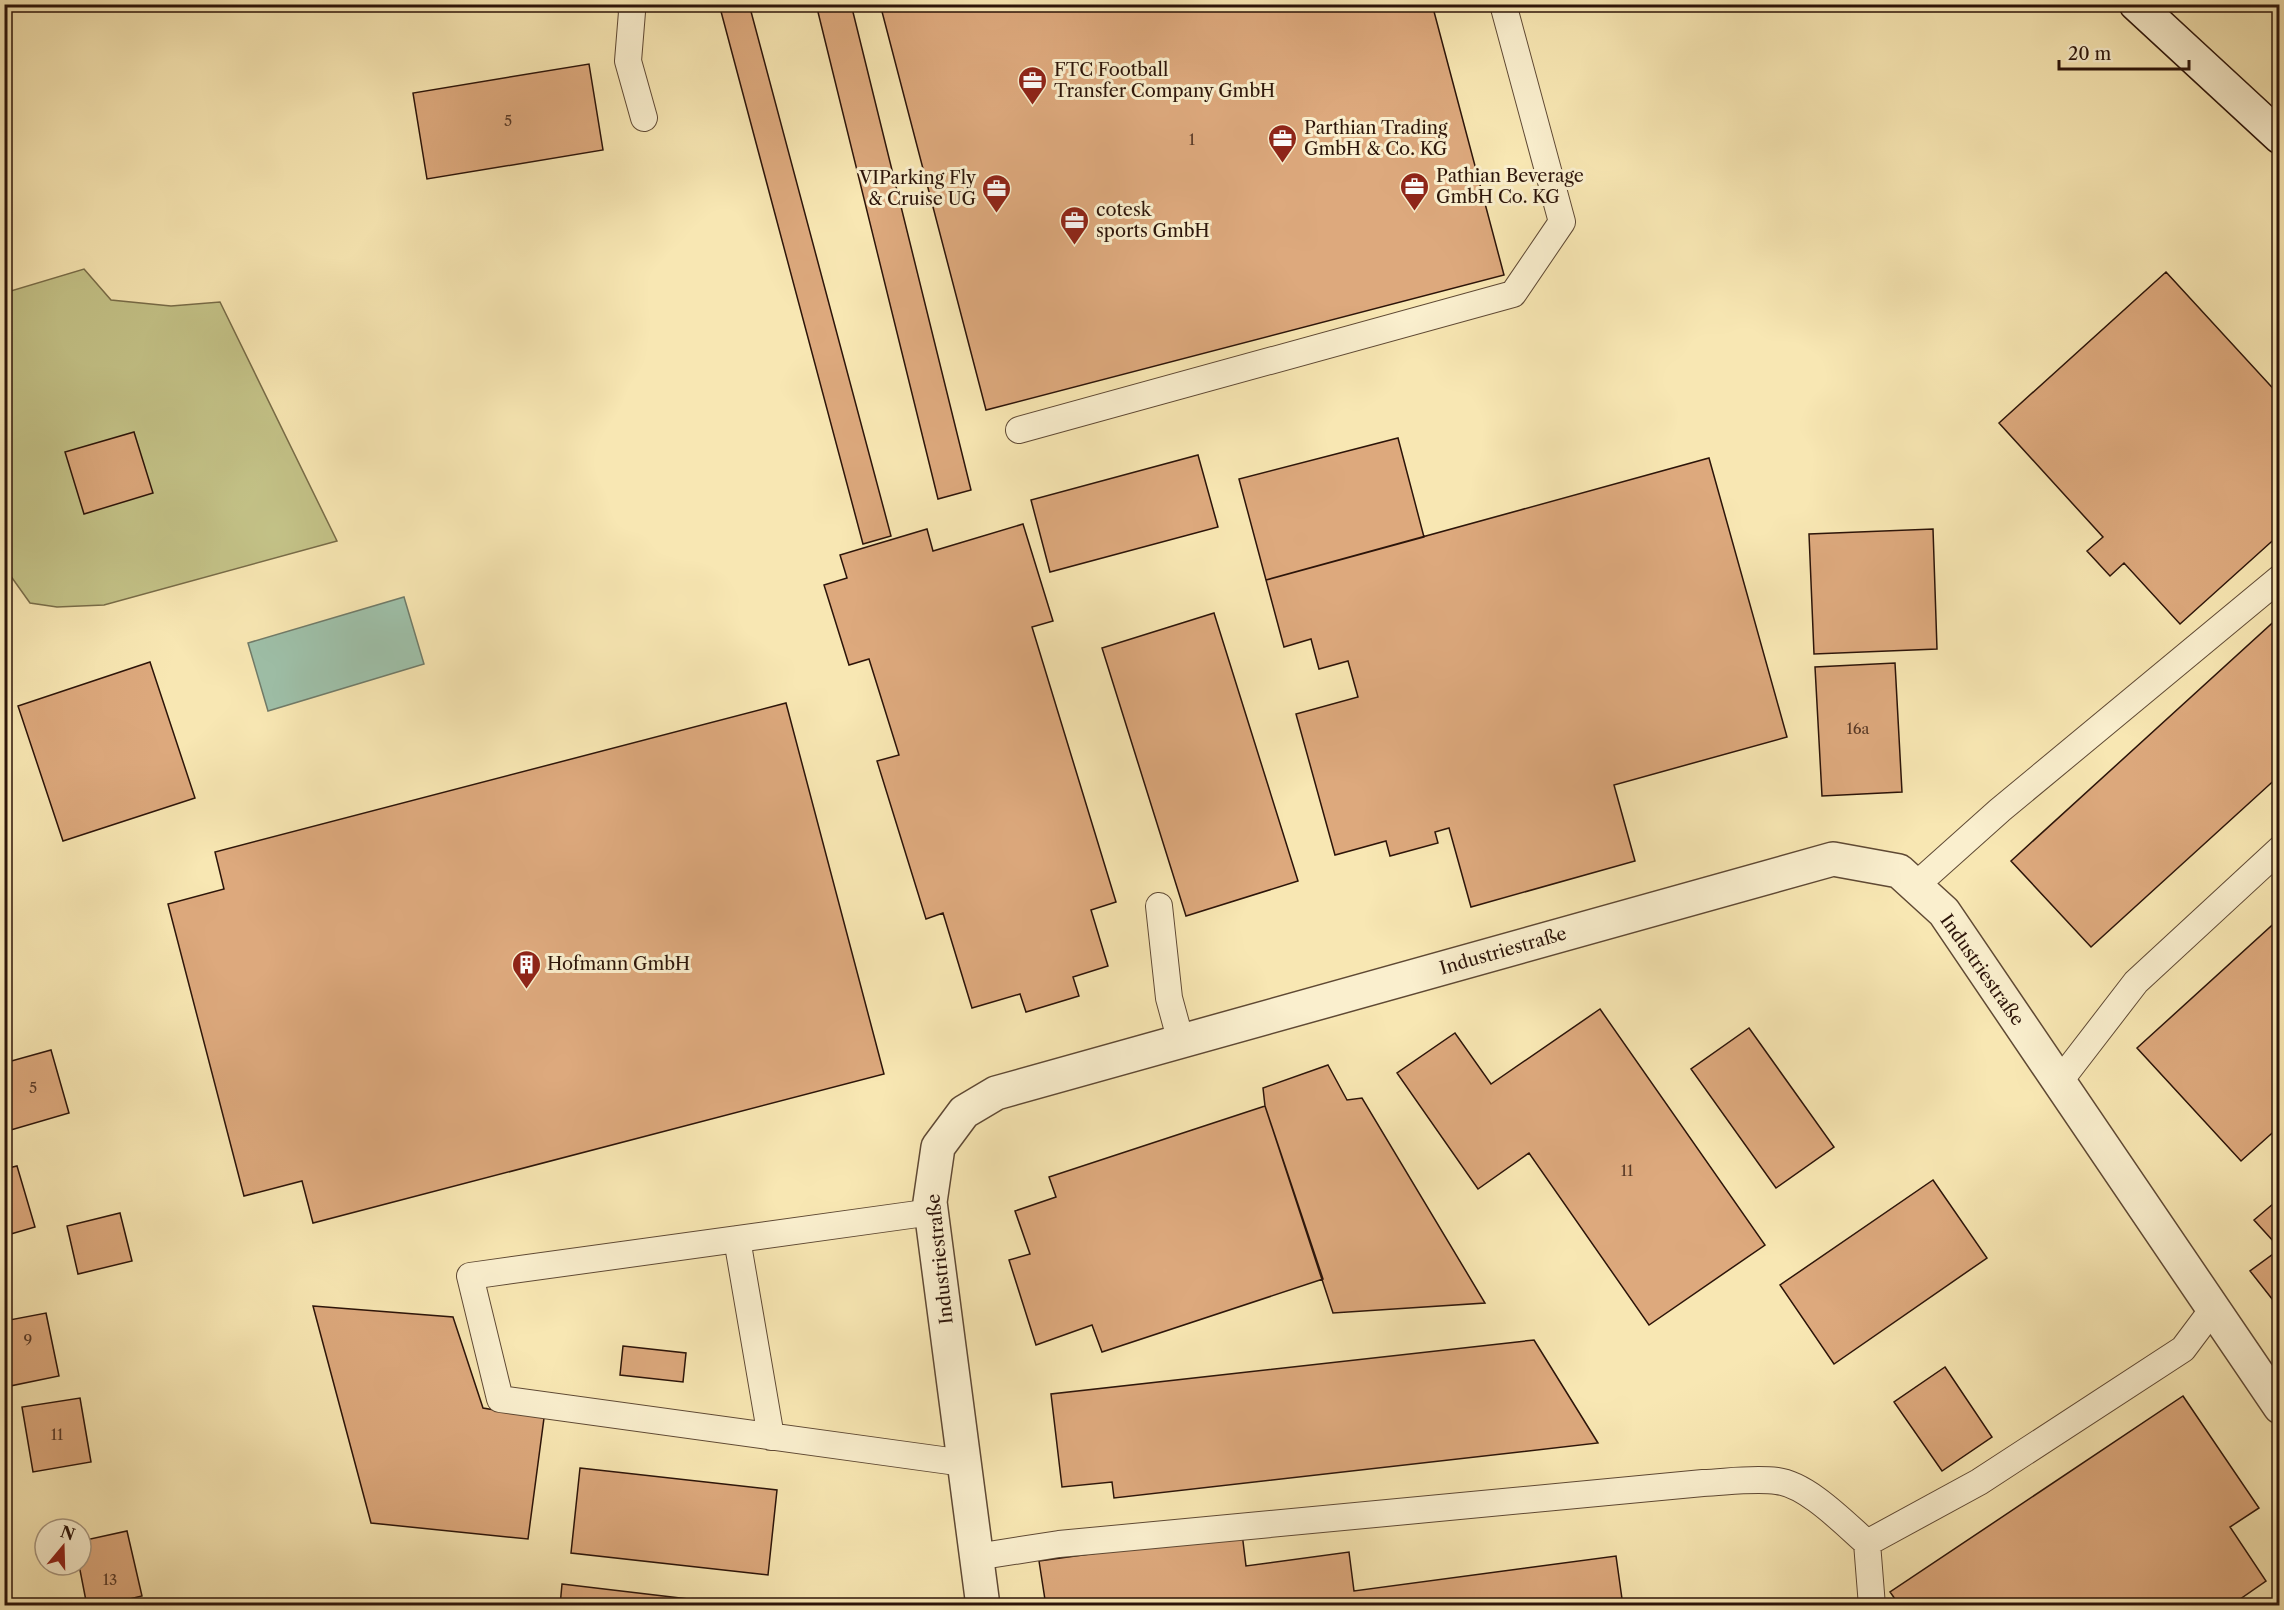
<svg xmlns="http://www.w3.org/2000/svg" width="2284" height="1610" font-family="'Libre Caslon Text',serif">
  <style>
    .green { fill: #c4c388; stroke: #786c48; stroke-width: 1.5 }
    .water { fill: #9ec0a9; stroke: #707b69; stroke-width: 1.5 }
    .building { fill: #dda97d; stroke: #2c1409; stroke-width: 1.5 }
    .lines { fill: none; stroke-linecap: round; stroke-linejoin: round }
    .lane-casing { stroke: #5f4934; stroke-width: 28 }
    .street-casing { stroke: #5f4934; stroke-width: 36 }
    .secondary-casing { stroke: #2c1409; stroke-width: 36 }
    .lane { stroke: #faefce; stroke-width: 26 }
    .street { stroke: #faefce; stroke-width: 33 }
    .secondary { stroke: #faefce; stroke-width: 33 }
    .labels { text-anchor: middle; stroke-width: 6; stroke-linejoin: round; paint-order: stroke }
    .number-label { font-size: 15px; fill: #583926 }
    .poi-label { font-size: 18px; fill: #2c1409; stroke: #faefce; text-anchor: start }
    .street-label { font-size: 18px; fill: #2c1409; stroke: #faefce }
  </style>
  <rect width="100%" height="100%" fill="#f8e7b3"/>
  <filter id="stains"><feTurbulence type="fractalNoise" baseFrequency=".00333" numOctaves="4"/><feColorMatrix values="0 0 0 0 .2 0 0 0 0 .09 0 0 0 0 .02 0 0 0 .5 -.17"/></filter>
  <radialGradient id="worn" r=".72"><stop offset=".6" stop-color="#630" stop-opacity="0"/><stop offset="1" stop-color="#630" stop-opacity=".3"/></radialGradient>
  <path class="green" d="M84 269 111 300 171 306 220 302 337 541 104 605 57 607 30 603 5 568 4 293Z"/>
  <path class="water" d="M404 597 424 664 268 711 248 643Z"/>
  <path class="building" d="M719 4H749L891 536 863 544Z
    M816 4H851L971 490 938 499Z
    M880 4H1432L1504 275 986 410Z
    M589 64 603 150 427 179 413 93Z
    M2166 272 2280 396V534L2180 624 2124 563 2110 576 2087 551 2103 537 1999 423Z
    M134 432 153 493 84 514 65 452Z
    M1398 438 1424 537 1266 580 1239 479Z
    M1198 455 1218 527 1050 572 1031 500Z
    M1709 458 1787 737 1614 785 1635 861 1471 907 1449 828 1435 832 1438 843 1390 856 1386 841 1335 855 1296 714 1358 697 1348 661 1319 669 1311 639 1284 647 1266 580Z
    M1023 524 1053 621 1032 627 1116 902 1091 910 1108 966 1073 977 1079 996 1026 1012 1020 994 972 1008 943 913 926 919 877 761 899 755 869 659 849 665 824 585 847 578 840 555 927 529 933 551Z
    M1933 529 1937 649 1814 654 1809 534Z
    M1214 613 1298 881 1186 916 1102 648Z
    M2280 616V775L2091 947 2011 861Z
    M150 662 195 798 63 841 18 706Z
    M1895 663 1902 792 1822 796 1815 667Z
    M786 703 884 1074 313 1223 302 1181 244 1196 168 904 224 889 215 852Z
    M2280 918V1126L2241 1161 2137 1048Z
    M1600 1009 1765 1245 1649 1325 1529 1153 1478 1189 1397 1073 1455 1033 1491 1084Z
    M1749 1028 1834 1147 1776 1188 1691 1069Z
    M51 1050 69 1113 4 1132V1063Z
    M1328 1065 1347 1100 1362 1098 1485 1303 1333 1313 1265 1106 1263 1088Z
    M1265 1106 1323 1279 1102 1352 1092 1325 1036 1345 1009 1260 1030 1254 1015 1211 1056 1197 1049 1177Z
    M17 1166 35 1227 4 1236V1169Z
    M1933 1180 1987 1258 1834 1364 1780 1285Z
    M2280 1198V1237L2274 1242 2254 1220Z
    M120 1213 132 1261 78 1274 67 1226Z
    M2280 1249V1309L2250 1271Z
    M313 1306 453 1317 483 1408 544 1418 528 1539 371 1523Z
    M46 1313 59 1376 10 1386 4 1360V1321Z
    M1534 1340 1598 1443 1114 1498 1112 1482 1062 1487 1051 1394Z
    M623 1346 686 1353 683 1382 620 1375Z
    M1945 1367 1992 1437 1942 1471 1894 1402Z
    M2183 1396 2259 1508 2230 1527 2266 1581 2230 1606H1900L1890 1592Z
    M80 1398 91 1462 33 1472 22 1407Z
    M580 1468 777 1490 768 1575 571 1553Z
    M127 1531 142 1596 100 1606H87L79 1565H81V1541Z
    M1242 1533 1246 1566 1349 1552 1354 1591 1616 1556 1623 1606H1046L1039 1561Z
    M562 1584 748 1606H560Z"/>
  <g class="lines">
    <defs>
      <path id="lane" d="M630 4 632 12 628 61 644 118
        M1019 430 1513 294 1562 222 1503 4
        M1915 886 2000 810 2280 578
        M1159 906 1169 998 1181 1042
        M2059 1082 2136 982 2280 849
        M932 1212 470 1276 500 1399 964 1463
        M737 1239 771 1437
        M976 1557 1059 1544 1703 1483C1727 1482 1753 1478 1777 1481 1808 1485 1844 1523 1867 1543
        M1872 1606 1867 1543 1979 1482 2183 1349 2213 1309"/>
      <path id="street" d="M983 1606 930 1202 938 1147 964 1112 996 1093 1833 859 1899 871 1944 912 2280 1407"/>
      <path id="secondary" d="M2136 4 2280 137"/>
    </defs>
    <use href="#lane" class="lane-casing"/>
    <use href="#street" class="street-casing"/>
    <use href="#secondary" class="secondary-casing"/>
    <use href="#lane" class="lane"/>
    <use href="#street" class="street"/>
    <use href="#secondary" class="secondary"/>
  </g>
  <defs>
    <symbol id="office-pin" viewBox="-11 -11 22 30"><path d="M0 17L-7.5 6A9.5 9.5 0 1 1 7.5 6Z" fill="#8f2418" stroke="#faefce"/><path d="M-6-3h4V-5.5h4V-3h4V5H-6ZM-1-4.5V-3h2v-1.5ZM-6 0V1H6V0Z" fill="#fff"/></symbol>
    <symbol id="building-pin" viewBox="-11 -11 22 30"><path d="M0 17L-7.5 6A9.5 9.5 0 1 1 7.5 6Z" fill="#8f2418" stroke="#faefce"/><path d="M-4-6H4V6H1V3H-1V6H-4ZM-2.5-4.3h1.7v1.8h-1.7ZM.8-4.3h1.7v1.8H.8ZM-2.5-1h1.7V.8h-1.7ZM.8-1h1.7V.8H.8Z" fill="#fff"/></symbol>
  </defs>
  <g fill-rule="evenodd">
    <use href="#office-pin" x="1016" y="64" width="33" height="45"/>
    <use href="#office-pin" x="1266" y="122" width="33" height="45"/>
    <use href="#office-pin" x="1398" y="170" width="33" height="45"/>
    <use href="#office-pin" x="980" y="172" width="33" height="45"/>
    <use href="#office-pin" x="1058" y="204" width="33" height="45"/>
    <use href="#building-pin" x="510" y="948" width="33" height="45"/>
  </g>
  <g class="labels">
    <g class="number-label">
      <text x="508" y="126">5</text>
      <text x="1192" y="145">1</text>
      <text x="1858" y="734">16a</text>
      <text x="33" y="1093">5</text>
      <text x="1627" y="1176">11</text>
      <text x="28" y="1345">9</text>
      <text x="57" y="1440">11</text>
      <text x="110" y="1585">13</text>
    </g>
    <g class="poi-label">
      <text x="1054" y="76">FTC Football<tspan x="1054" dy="21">Transfer Company GmbH</tspan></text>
      <text x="1304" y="134">Parthian Trading<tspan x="1304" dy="21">GmbH &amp; Co. KG</tspan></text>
      <text x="1436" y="182">Pathian Beverage<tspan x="1436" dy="21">GmbH Co. KG</tspan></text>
      <text x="976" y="184" text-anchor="end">VIParking Fly<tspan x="976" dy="21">&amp; Cruise UG</tspan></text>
      <text x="1096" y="216">cotesk<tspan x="1096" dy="21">sports GmbH</tspan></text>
      <text x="547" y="970">Hofmann GmbH</text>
    </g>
    <g class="street-label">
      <text transform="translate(1503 951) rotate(-16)" y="6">Industriestraße</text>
      <text transform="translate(1982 970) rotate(55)" y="6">Industriestraße</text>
      <text transform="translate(940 1259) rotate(-96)" y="6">Industriestraße</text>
    </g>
  </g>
  <rect width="2284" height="1610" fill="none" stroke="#f8e7b3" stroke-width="24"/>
  <rect x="6" y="6" width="2272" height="1598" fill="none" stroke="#2c1409" stroke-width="3"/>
  <rect x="12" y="12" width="2260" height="1586" fill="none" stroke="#2c1409" stroke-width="1.5"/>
  <g transform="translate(63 1547) rotate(19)"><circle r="28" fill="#faefce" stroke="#a8977f" stroke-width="1.5"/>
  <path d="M0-4.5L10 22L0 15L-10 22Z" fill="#8f2418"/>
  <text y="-9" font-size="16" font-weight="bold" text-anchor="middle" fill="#2c1409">N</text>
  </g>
  <path d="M2059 60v9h130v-9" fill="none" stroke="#2c1409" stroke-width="3"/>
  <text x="2068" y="60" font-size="18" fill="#2c1409" stroke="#faefce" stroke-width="4.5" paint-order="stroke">20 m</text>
  <rect width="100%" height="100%" filter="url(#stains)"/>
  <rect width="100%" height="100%" fill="url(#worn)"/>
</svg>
